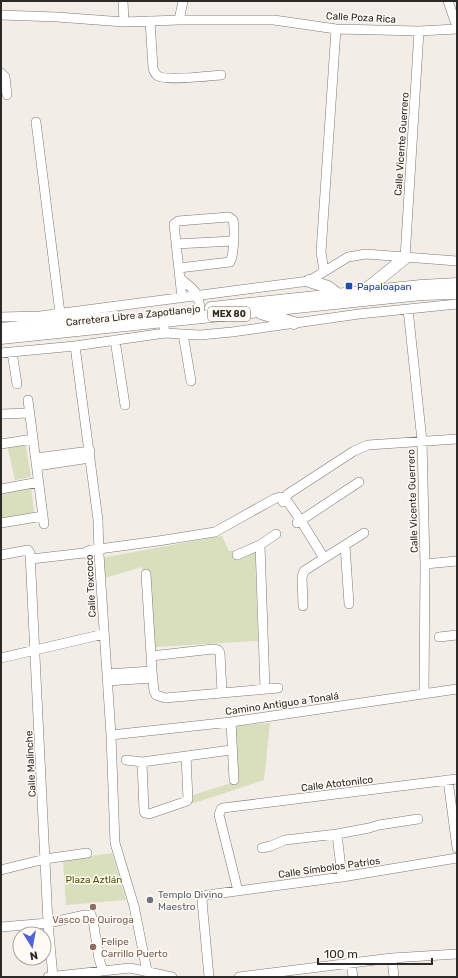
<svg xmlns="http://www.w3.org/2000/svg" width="458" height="978" font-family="Rubik,sans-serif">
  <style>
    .green { fill: #d9dfbd }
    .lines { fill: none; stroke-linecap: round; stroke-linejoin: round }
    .minor-casing { stroke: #7d7974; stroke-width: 10 }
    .major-casing { stroke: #7d7974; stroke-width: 13 }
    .minor { stroke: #fff; stroke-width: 9 }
    .major { stroke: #fff; stroke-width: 12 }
    .transit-dot { fill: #1a4fb4; stroke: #fffbf4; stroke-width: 1.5 }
    .worship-dot { fill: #6b7280; stroke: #fffbf4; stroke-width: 1.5 }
    .education-dot { fill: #8d6e63; stroke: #fffbf4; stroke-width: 1.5 }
    .labels { text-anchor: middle; stroke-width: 3; stroke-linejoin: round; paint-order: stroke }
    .shield { fill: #fffbf4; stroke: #6b6964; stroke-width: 1 }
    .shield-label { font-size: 9px; font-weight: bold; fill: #2b2a27 }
    .street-label { font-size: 10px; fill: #2b2a27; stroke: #fffbf4 }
    .transit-label { font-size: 10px; fill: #164399; stroke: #fffbf4; text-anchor: start }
    .park-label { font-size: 10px; fill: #4e5704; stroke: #fffbf4 }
    .worship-label { font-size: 10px; fill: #5b616d; stroke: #fffbf4; text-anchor: start }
    .education-label { font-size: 10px; fill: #785e54; stroke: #fffbf4 }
  </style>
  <rect width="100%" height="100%" fill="#f2ede7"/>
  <path class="green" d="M25 441 31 477 15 480 7 445Z
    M31 487 34 513 1 518V491Z
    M222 536 229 551 255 550 258 641 155 647 142 567 101 579V558Z
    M270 723 264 780 191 804 190 796 234 782 235 726Z
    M112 853 126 900 66 905 63 860Z"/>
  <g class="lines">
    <defs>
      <path id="minor" d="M123 1 124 22
        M448 1 457 27
        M1 15 57 17 124 22 179 20H274L336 29 419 31 457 29
        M179 20 183 1
        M150 21 153 68C154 72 155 74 158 76 167 81 209 76 221 75
        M1 73 5 77 7 95
        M36 122 60 313
        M176 244 233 241
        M405 258 419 31
        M179 268 230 262C234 255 235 228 233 220L229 217 178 221 174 224 182 298
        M324 271 321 252 336 29
        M181 279C194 290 198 291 200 309
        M408 309 422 441 425 564 424 694
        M1 317 40 316 309 281 348 257 366 254 457 261
        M165 333 200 335 232 332 359 314 457 304
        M183 334 191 381
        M115 340 125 405
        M75 346 98 520 99 554 111 735 115 843 134 906 147 971
        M12 352 17 384
        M1 353 75 346 165 333 164 327
        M28 400 44 524
        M1 414 30 413
        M1 444 33 439
        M36 458 90 451
        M37 466 90 458
        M1 489 39 482
        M283 502 288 494 354 451 368 445 457 439
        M1 523 43 516
        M297 523 359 482
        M260 545 265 689
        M345 545 349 604
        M84 553 90 550 99 549 158 541 215 532 274 499 280 497 285 498 301 521 324 558
        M1 555 28 550 30 553 48 923 53 977
        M237 555 260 545 276 534
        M31 559 84 553 90 554
        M425 564 457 561
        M146 574 152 671 154 691 156 695 165 698 278 688
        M303 606 302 577 304 571 364 533
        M439 637 457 635
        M151 656 213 649 218 650 220 653 222 693
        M1 658 104 634
        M107 674 152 671
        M107 681 153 678
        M231 722 234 780
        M111 735 231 722 457 689
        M126 760 142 762 231 750
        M142 762 144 811 145 813 149 814 187 801 188 799 186 756
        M448 780 457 848
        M337 834 342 877
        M262 848 271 846 285 840 337 834 369 828 379 825 418 819
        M1 870 45 859 87 853
        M238 891 219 815 221 809 223 808 457 779
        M1 927 48 923 85 915H91L93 920 99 959 103 971
        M392 958 394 977
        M351 963 353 977
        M48 977 130 968 172 977
        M209 977 202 901 204 896 207 895 342 877 457 858
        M239 977 392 958 457 954"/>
      <path id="major" d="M309 281 328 287 337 294
        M364 291 405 258
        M211 308 421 286 457 284
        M261 313 294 323
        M1 329 116 317
        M1 338 422 294 457 293"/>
    </defs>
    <use href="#minor" class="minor-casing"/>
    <use href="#major" class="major-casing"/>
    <use href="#minor" class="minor"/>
    <use href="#major" class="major"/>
  </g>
  <rect class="transit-dot" x="345" y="282" width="8" height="8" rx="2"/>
  <circle class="worship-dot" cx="150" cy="900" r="4"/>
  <g class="education-dot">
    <circle cx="93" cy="907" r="4"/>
    <circle cx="93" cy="947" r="4"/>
  </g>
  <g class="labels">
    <rect class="shield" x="208" y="307" width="42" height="14" rx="3"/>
    <g class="shield-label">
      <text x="229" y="317">MEX 80</text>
    </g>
    <g class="street-label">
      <text transform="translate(361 17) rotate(3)" y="4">Calle Poza Rica</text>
      <text transform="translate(401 144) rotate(-86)" y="4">Calle Vicente Guerrero</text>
      <text transform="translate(133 315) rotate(-6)" y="4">Carretera Libre a Zapotlanejo</text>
      <text transform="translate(412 501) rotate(-92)" y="4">Calle Vicente Guerrero</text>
      <text transform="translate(90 586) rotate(-93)" y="4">Calle Texcoco</text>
      <text transform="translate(282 703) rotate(-8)" y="4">Camino Antiguo a Tonalá</text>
      <text transform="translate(30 764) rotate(-93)" y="4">Calle Malinche</text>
      <text transform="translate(337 783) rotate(-7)" y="4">Calle Atotonilco</text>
      <text transform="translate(329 867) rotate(-8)" y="4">Calle Símbolos Patrios</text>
    </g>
    <g class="transit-label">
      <text x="357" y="290">Papaloapan</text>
    </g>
    <g class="park-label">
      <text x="94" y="883">Plaza Aztlán</text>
    </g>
    <g class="worship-label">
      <text x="158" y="898">Templo Divino<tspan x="158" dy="12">Maestro</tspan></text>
    </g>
    <g class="education-label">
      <text x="93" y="923">Vasco De Quiroga</text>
      <text x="101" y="945" text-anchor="start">Felipe<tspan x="101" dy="12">Carrillo Puerto</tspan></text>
    </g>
  </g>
  <rect width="458" height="978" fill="none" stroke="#2b2a27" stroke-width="4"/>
  <g transform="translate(32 946) rotate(169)"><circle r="19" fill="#fffbf4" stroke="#aaa7a2"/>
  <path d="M0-3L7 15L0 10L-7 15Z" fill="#5163d9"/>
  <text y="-6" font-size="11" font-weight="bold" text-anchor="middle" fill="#2b2a27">N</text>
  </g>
  <path d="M318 958v6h114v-6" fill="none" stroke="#2b2a27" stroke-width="2"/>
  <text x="324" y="958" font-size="12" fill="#2b2a27" stroke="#fffbf4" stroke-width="3" paint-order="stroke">100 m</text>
</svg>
